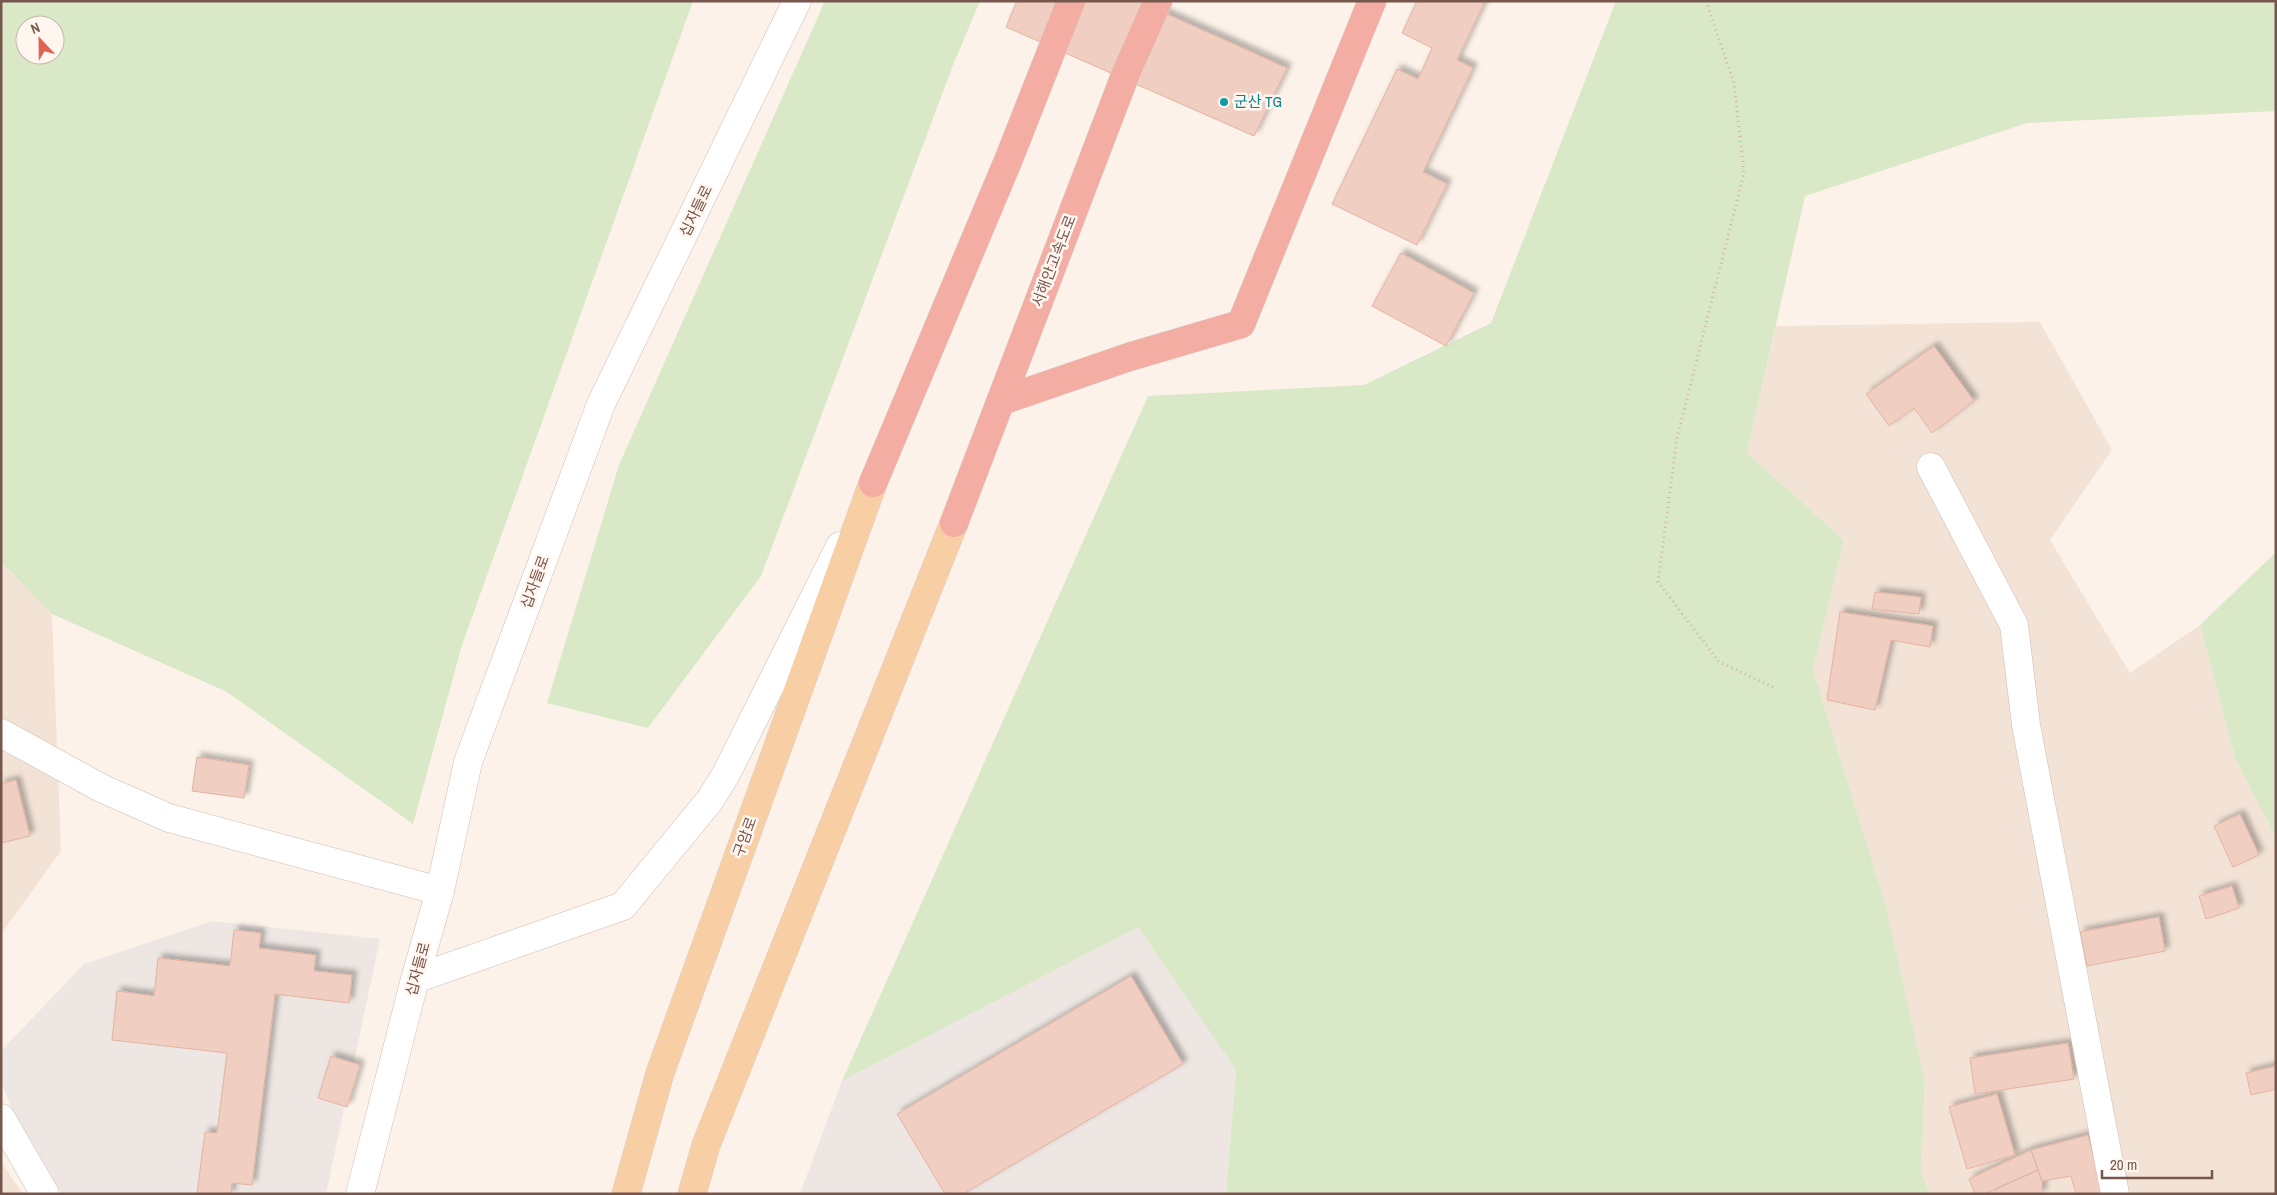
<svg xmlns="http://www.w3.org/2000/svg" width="2277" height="1195" font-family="'Archivo Narrow','Noto Sans KR',sans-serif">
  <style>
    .residential { fill: #f3e3d7 }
    .industrial { fill: #ede6e2 }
    .green { fill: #d9e9c7; fill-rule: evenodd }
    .building { fill: #f0cec1; stroke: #e3b3a2; filter: url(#shadow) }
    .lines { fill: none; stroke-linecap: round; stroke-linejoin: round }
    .minor-casing { stroke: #d0bbb1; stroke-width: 29 }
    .secondary-casing { stroke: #d3baaf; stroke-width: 29 }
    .primary-casing { stroke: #d9d0cd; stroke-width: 29 }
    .motorway-casing { stroke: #d9d0cd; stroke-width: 29 }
    .path { stroke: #d6b1a4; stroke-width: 3; stroke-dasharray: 1 4; stroke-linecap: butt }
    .minor { stroke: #fff; stroke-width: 28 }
    .secondary { stroke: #fff; stroke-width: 28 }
    .primary { stroke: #f8cea4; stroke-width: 28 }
    .motorway { stroke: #f3ada2; stroke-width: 28 }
    .culture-dot { fill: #0f9aa8; stroke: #fef6ef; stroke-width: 2 }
    .labels { text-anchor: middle; stroke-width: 5; stroke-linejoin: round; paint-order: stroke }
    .culture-label { font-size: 15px; fill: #0d838f; stroke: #fef6ef; text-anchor: start }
    .street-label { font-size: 15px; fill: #76564d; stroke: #fef6ef }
  </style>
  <defs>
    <filter id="shadow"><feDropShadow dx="4.5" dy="-4.5" stdDeviation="2.5" flood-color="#0004"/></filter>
  </defs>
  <rect width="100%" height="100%" fill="#fcf2e9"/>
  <path class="residential" d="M2040 322 2112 450 2050 540 2130 673 2200 625 2235 758 2273 832 2276 852V1194H1930L1921 1171 1925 1081 1886 906 1813 670 1844 540 1747 453 1776 326Z
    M1 562 52 614 61 851 1 934Z
    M1 1162 23 1194H1Z"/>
  <path class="industrial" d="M212 921 380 939 326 1194H62L13 1112 1 1082V1051L84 964Z
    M1138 927 1236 1070 1226 1194H800L842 1081Z"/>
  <path class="green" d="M1 1H693L462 645 413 824 227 692 52 614 1 562ZM25 25H55V55H25Z
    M825 1H980L953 65 761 576 648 728 547 703 619 465Z
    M1616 1H2276V111L2027 123 1805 196 1747 453 1844 540 1813 670 1886 906 1925 1081 1921 1171 1930 1194H1226L1236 1070 1138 927 842 1081 1148 396 1364 385 1491 323Z
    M2276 552V852L2273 832 2235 758 2200 625Z"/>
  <path class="building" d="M1017 1H1138L1287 68 1254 136 1006 27Z
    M1417 1H1485L1457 60 1473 68 1423 172 1447 184 1417 245 1332 204 1397 69 1418 79 1432 48 1402 33Z
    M1401 253 1474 293 1446 346 1372 306Z
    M1934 346 1974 401 1932 433 1914 408 1889 426 1866 394Z
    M1875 592 1921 597 1919 614 1872 609Z
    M1840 612 1933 626 1930 647 1891 640 1875 710 1827 700Z
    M197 757 249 765 244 798 192 791Z
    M16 780 30 836 1 843V784Z
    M2240 814 2259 855 2233 867 2214 826Z
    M2232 886 2239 908 2206 919 2199 896Z
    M2159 917 2165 951 2087 966 2080 932Z
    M234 930 261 933 259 948 316 955 314 971 352 975 349 1003 275 994 252 1185 232 1183 231 1194H197L205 1132 217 1133 227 1053 112 1040 117 991 154 996 158 958 230 966Z
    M1131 976 1183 1064 963 1194H945L897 1114Z
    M2068 1043 2074 1079 1975 1094 1970 1058Z
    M331 1056 360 1065 347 1107 318 1098Z
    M2276 1066V1089L2251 1095 2246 1073Z
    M1997 1094 2015 1155 1967 1169 1949 1107Z
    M2088 1135 2104 1194H2076L2071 1176 2042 1181 2031 1150Z
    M2031 1150 2038 1170 1985 1194H1975L1969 1179Z
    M2038 1170 2042 1181V1194H1995V1189Z"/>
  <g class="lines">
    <defs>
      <path id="minor" d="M1931 467 2014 625 2026 725 2115 1194
        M1 733 101 788 169 818 440 891
        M1 1118 45 1194"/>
      <path id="secondary" d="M415 979 623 906 710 800 726 774 840 546
        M360 1194 415 979 440 891 468 762 601 404 797 1"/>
      <path id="primary" d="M626 1194 660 1073 873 483
        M692 1194 706 1145 954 523"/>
      <path id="motorway" d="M1001 401 1129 357 1241 324 1372 1
        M873 483 1010 156 1071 1
        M954 523 1126 73 1158 1"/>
    </defs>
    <use href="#minor" class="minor-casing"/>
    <use href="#secondary" class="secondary-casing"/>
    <use href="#primary" class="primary-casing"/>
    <use href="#motorway" class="motorway-casing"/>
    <path class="path" d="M1706 1 1734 83 1744 173 1677 438 1658 582 1719 662 1775 688"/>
    <use href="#minor" class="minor"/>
    <use href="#secondary" class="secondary"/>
    <use href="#primary" class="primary"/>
    <use href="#motorway" class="motorway"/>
  </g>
  <circle class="culture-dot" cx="1224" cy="102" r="5"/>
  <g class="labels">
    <g class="culture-label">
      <text x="1234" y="107">군산 TG</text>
    </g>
    <g class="street-label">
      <text transform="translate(696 211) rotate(-64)" y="5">십자들로</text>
      <text transform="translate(1054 261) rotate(-69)" y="5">서해안고속도로</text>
      <text transform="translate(535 582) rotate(-70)" y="5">십자들로</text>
      <text transform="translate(745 837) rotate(-70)" y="5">구암로</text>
      <text transform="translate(418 969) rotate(-75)" y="5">십자들로</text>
    </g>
  </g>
  <rect width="2277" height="1195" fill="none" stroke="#76564d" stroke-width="5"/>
  <g transform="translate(40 40) rotate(338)"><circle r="24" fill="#fef6ef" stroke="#c8b6ae"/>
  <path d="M0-4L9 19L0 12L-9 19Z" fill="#e16153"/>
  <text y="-8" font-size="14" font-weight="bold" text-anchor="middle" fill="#76564d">N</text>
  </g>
  <path d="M2102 1170v8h110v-8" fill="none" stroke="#76564d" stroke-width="2.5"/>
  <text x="2110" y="1170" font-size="15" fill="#76564d" stroke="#fef6ef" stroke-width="4" paint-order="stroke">20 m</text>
</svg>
